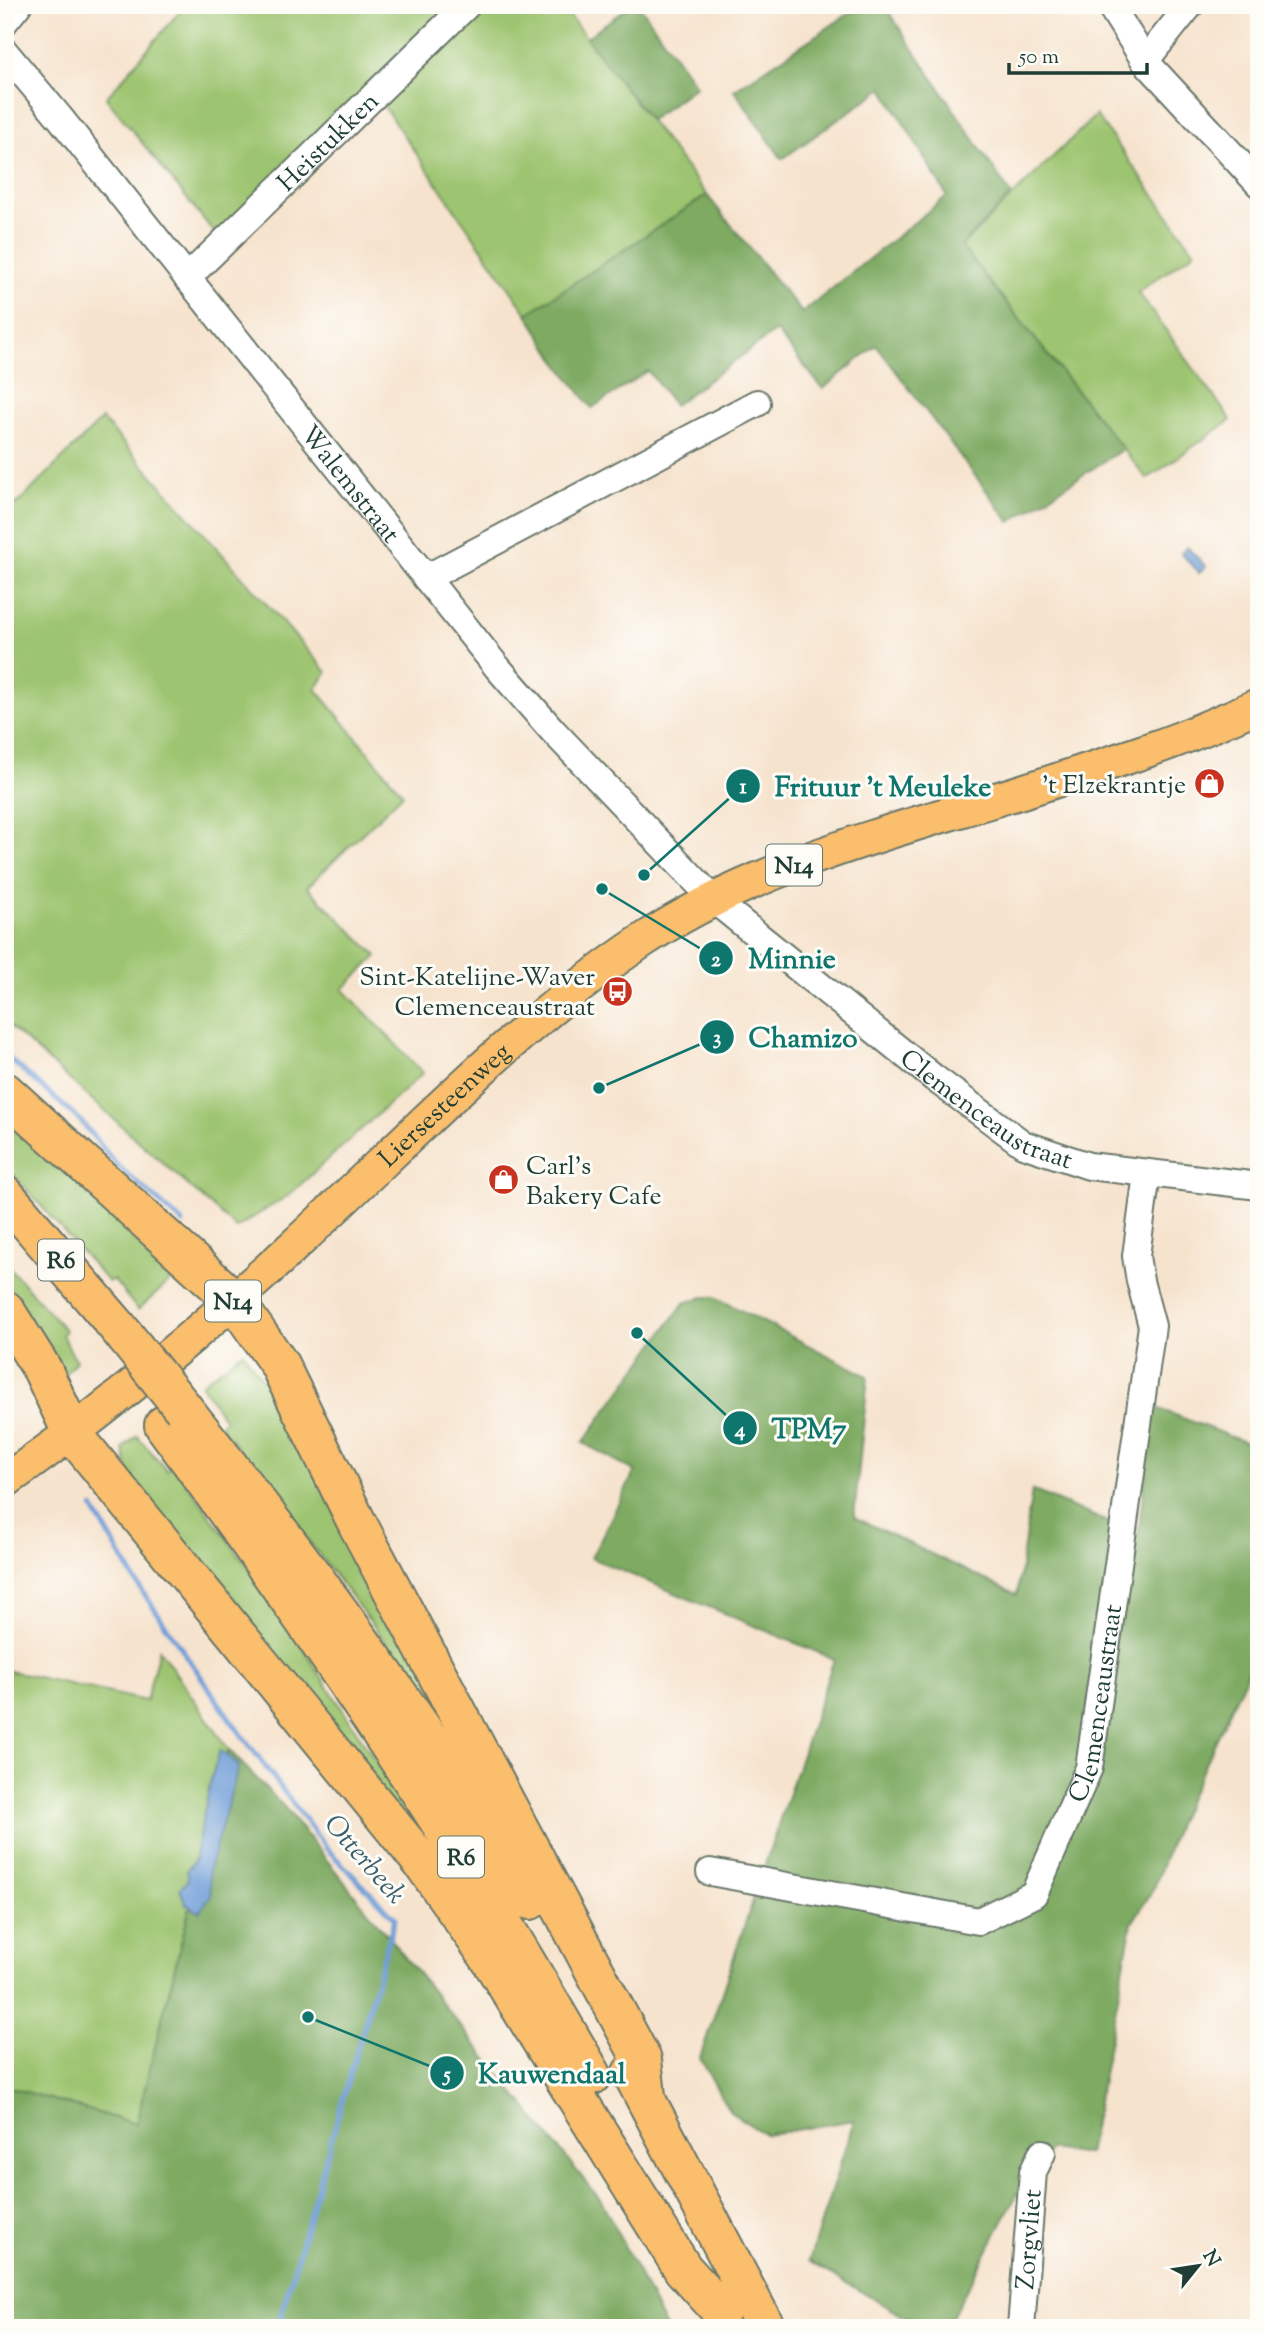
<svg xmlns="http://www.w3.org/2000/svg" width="1264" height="2333" font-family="'Sorts Mill Goudy',serif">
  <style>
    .green { fill: #9dc46f; stroke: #5e8052; stroke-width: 2 }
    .forest { fill: #7eaa62; stroke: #4e744b; stroke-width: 2 }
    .water { fill: #709ed8; stroke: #486e86; stroke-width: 2 }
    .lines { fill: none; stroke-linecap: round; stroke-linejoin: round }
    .stream { stroke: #709ed8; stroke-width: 5 }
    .minor-casing { stroke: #6a776a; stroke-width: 30 }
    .major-casing { stroke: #6a776a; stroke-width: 37 }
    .highway-casing { stroke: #6a776a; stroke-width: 42 }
    .minor { stroke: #fff; stroke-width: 26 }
    .major { stroke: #fabe6d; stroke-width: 33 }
    .highway { stroke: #fabe6d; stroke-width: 38 }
    .highway-bridge-casing { stroke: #6a776a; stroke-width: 42; stroke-linecap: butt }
    .highway-bridge { stroke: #fabe6d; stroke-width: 38 }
    .labels { text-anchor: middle; stroke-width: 6; stroke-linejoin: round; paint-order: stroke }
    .shield { fill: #fdfcf7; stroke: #62766e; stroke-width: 2 }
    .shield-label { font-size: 24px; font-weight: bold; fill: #1f3d34 }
    .street-label { font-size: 26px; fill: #1f3d34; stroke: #fdfcf7 }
    .poi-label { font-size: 26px; fill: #1f3d34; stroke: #fdfcf7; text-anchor: end }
    .water-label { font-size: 28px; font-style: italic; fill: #3b5f6d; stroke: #fdfcf7 }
    .leader { fill: none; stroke: #0f766e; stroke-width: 2.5 }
    .callout-dot { fill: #0f766e; stroke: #fdfcf7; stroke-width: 2.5 }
    .mark-label { font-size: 21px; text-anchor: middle; font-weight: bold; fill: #fff }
    .callout-label { font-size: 28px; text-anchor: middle; font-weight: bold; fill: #0f766e; stroke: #fdfcf7; stroke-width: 6; stroke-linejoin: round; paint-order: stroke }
  </style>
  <rect width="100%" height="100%" fill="#fdfcf7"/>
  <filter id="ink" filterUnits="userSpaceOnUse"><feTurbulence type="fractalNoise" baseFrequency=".0143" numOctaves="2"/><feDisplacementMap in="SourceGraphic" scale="14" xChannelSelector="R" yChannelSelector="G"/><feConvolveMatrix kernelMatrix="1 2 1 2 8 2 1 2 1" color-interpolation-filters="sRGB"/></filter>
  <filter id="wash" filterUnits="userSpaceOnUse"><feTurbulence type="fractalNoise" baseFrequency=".00686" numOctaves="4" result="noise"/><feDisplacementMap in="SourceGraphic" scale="28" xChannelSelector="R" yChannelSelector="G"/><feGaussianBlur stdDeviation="1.57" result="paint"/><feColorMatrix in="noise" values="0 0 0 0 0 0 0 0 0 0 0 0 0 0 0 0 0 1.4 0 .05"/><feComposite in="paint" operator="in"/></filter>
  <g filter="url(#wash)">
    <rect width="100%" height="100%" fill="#f6e3cd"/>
    <path class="green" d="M185 5H452L221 241 106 98Z
      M475 5H561L707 195 527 314 380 101Z
      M1096 115 1195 252 1138 292 1231 420 1147 479 961 246Z
      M102 419 327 672 316 689 403 794 307 887 377 956 343 989 423 1073 289 1195 236 1228 5 1022V493L16 505Z
      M5 1110 181 1271 138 1310 113 1279 108 1282 5 1165Z
      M5 1263 65 1330 62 1335 76 1361 65 1374 40 1344 5 1286Z
      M243 1352 290 1418 516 1842 381 1636 220 1425 225 1420 201 1384Z
      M137 1436 167 1470 173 1465 271 1598 508 1967 134 1494 123 1448Z
      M159 1649 229 1750 136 2124 5 2086V1670L146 1701Z"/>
    <path class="forest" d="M631 5H639L696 86 650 120 586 38Z
      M862 5H884L1011 195 961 246 1123 449 1010 522 876 345 823 389 776 331 674 405 648 371 592 408 557 362 527 314 707 195 802 313 947 196 883 88 782 159 734 90Z
      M703 1297H715L868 1376 854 1517 1017 1595 1032 1490 1138 1535 1154 1407 1255 1446 1259 1440V1649L1179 1819 1154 1888 1132 1923 1088 2154 1050 2149 1020 2189 946 2328H923L809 2261 854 2120 766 2135 730 2112 700 2058 834 1659 591 1558 635 1471 583 1443 684 1303Z
      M229 1750 284 1807 602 2202 666 2328H39L5 2326V2086L136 2124Z"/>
    <path class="water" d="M1187 547 1206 567 1199 573 1181 553Z
      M220 1750 239 1765 209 1870 211 1896 199 1912 186 1904 180 1889 188 1880 186 1871 194 1861 211 1779Z"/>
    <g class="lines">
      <path class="stream" d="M5 1055 80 1120 115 1163 183 1223
        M93 1508 138 1585 230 1719 326 1848 395 1918 277 2328"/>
    </g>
  </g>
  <g filter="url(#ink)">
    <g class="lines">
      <defs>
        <g id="minor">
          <path d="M1110 5 1145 61 1259 184"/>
          <path d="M5 21 18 5"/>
          <path id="s1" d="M5 52 61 119 497 667 553 731 714 900 934 1078 1023 1144 1089 1166 1259 1186"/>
          <path d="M1145 61 1190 5"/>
          <path id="s2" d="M187 278 467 5"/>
          <path d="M426 578 757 403"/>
          <path id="s3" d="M710 1872 979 1921 1034 1894 1089 1768 1152 1326 1140 1281 1136 1256 1147 1174"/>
          <path id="s4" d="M1021 2328 1033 2172 1042 2153"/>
        </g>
        <g id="major">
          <path id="s5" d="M5 1481C109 1409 205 1328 297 1243 409 1139 514 1027 642 941 759 863 900 830 1033 788 1073 775 1114 762 1154 748 1190 736 1224 720 1259 705"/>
        </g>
        <path id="highway" d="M5 1092 234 1300 279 1364 357 1523 642 2060 646 2096
          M5 1195 116 1325
          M5 1310 42 1369 72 1433 425 1866 489 1957 683 2269 721 2311
          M183 1408C266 1512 347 1619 422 1729 460 1784 495 1843 530 1900
          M164 1425C248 1539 329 1654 407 1772 473 1871 533 1973 592 2075
          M632 2073 766 2328"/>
      </defs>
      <use href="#minor" class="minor-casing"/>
      <use href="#major" class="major-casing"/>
      <use href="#highway" class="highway-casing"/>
      <use href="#minor" class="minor"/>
      <use href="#major" class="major"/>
      <use href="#highway" class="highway"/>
      <defs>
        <path id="highway-bridge" d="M116 1325 183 1408"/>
      </defs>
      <use href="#highway-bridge" class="highway-bridge-casing"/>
      <use href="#highway-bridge" class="highway-bridge"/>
    </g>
  </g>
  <defs>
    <symbol id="shop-disc" viewBox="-11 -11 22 22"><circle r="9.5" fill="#c8321e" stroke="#fdfcf7"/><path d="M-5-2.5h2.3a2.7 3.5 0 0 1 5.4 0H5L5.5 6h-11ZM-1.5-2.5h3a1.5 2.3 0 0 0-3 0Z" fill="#fff"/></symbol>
    <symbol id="bus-disc" viewBox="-11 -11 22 22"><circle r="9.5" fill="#c8321e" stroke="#fdfcf7"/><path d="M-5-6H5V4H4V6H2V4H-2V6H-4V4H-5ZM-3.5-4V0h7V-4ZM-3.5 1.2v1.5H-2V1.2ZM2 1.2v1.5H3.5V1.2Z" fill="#fff"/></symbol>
  </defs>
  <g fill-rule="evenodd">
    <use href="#shop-disc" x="1192" y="766" width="35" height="35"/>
    <use href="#bus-disc" x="600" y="974" width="35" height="35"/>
    <use href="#shop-disc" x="486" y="1162" width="35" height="35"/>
  </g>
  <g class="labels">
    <g class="shield">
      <rect x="766" y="844.5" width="56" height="41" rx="5"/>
      <rect x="38" y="1239.5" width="46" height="41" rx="5"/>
      <rect x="205" y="1280.5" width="56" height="41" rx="5"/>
      <rect x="438" y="1836.5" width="46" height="41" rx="5"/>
    </g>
    <g class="shield-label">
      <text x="794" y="873">N14</text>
      <text x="61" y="1268">R6</text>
      <text x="233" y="1309">N14</text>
      <text x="461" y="1865">R6</text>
    </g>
    <g class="street-label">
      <text dy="9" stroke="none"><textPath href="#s2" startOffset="196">Heistukken</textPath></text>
      <text dy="9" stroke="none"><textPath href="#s1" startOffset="553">Walemstraat</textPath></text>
      <text dy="9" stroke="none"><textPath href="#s5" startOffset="579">Liersesteenweg</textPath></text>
      <text dy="9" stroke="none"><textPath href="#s1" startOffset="1451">Clemenceaustraat</textPath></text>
      <text dy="9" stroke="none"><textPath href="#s3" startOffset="537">Clemenceaustraat</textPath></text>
      <text dy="9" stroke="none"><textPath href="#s4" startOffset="89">Zorgvliet</textPath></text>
    </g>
    <g class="poi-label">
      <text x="1186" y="793">'t Elzekrantje</text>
      <text x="595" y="985">Sint-Katelijne-Waver<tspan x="595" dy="30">Clemenceaustraat</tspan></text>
      <text x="526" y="1174" text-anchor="start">Carl’s<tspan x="526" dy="30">Bakery Cafe</tspan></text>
    </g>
    <g class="water-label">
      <text transform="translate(366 1858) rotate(49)" y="10">Otterbeek</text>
    </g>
  </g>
  <path class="leader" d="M644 875L743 786M602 889L716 958M599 1088L717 1037M637 1333L740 1428M308 2017L447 2073"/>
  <g class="callout-dot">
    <circle cx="644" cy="875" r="7"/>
    <circle cx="602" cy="889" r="7"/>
    <circle cx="599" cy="1088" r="7"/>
    <circle cx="637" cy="1333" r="7"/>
    <circle cx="308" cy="2017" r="7"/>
    <circle cx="743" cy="786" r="18"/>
    <circle cx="716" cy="958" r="18"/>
    <circle cx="717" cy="1037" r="18"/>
    <circle cx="740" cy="1428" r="18"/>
    <circle cx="447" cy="2073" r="18"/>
  </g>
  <g class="mark-label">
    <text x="743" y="793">1</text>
    <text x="716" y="966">2</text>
    <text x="717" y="1044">3</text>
    <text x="740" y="1436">4</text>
    <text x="447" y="2081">5</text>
  </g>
  <g class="callout-label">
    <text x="883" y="796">Frituur 't Meuleke</text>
    <text x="792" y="968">Minnie</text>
    <text x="803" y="1047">Chamizo</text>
    <text x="809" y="1438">TPM7</text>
    <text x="552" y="2083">Kauwendaal</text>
  </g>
  <rect width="1264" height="2333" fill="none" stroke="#fdfcf7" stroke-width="28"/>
  <g transform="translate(1198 2266) rotate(60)" stroke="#fdfcf7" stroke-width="5" paint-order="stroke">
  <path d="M0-5L12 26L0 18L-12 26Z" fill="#1f3d34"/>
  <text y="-10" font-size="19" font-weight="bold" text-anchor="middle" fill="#1f3d34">N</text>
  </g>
  <path d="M1009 63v10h138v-10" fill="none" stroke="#1f3d34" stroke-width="3.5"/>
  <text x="1019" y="63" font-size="21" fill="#1f3d34" stroke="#fdfcf7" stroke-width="5" paint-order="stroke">50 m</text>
</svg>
